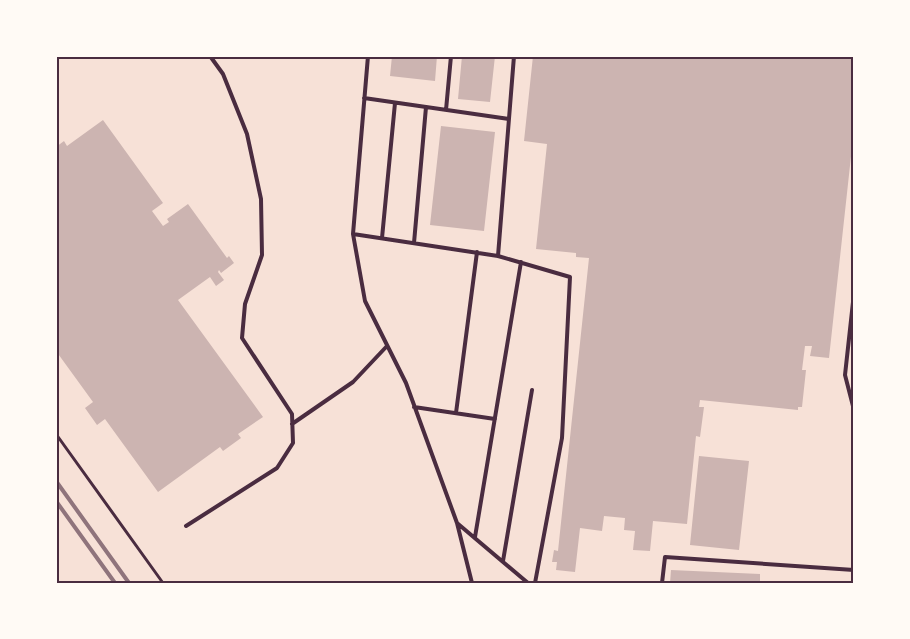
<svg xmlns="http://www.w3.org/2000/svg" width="910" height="639" font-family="'Titillium Web',sans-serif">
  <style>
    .building { fill: #ccb4b1 }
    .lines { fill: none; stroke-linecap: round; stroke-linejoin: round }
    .path { stroke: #4a2c40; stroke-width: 3 }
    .service { stroke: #4a2c40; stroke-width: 4 }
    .rail { stroke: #8f747c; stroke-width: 4 }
    .neatline { fill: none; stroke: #4a2c40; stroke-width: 2 }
  </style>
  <rect width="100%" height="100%" fill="#f7e1d7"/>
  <path class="building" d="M392 56H437L435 81 390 76Z
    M462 56H495L490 102 458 99Z
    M533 56H854V129L829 358 810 356 812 346H805L802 370H806L802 407H798V410L700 400 699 407H704L700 437 696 436 687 524 653 521 650 551 633 550 635 531 624 530 625 518 604 516 602 531 580 528 575 572 556 570 557 562H552L554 550 558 551 589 258 576 257V253L536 249 547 144 524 141Z
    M103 120 163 203 152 211 163 226 169 222 167 219 188 204 227 258 229 256 234 263 221 273 219 270 218 272 224 280 216 286 210 277 178 300 263 417 238 434 241 438 223 451 220 447 158 492 105 419 97 425 85 408 93 402 56 351V147L64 141 67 146Z
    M441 126 495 132 484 231 430 225Z
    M699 456 749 461 739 550 690 545Z
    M671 570 760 574V583H670Z"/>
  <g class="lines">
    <path class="path" d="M56 434 163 583"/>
    <path class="service" d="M364 98 509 119
      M446 110 451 56
      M353 234 368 56
      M382 238 395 103
      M414 243 426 107
      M498 256 514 56
      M854 293 845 375 854 410
      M414 407 495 419
      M456 413 477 252
      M292 424 353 382 387 346
      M457 523 472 583
      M186 526 277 468 293 443 292 414 242 338 245 304 262 255 261 199 247 134 223 74 210 56
      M475 537 521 262
      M503 561 532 390
      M528 583 457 523 406 383 365 301 353 234 498 256 570 277 562 438 535 583
      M662 583 665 557 854 570"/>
    <path class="rail" d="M56 481 129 583
      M56 501 115 583"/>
  </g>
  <rect width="910" height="639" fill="none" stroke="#fffaf5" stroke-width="115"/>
  <rect x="58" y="58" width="794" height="524" class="neatline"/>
</svg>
